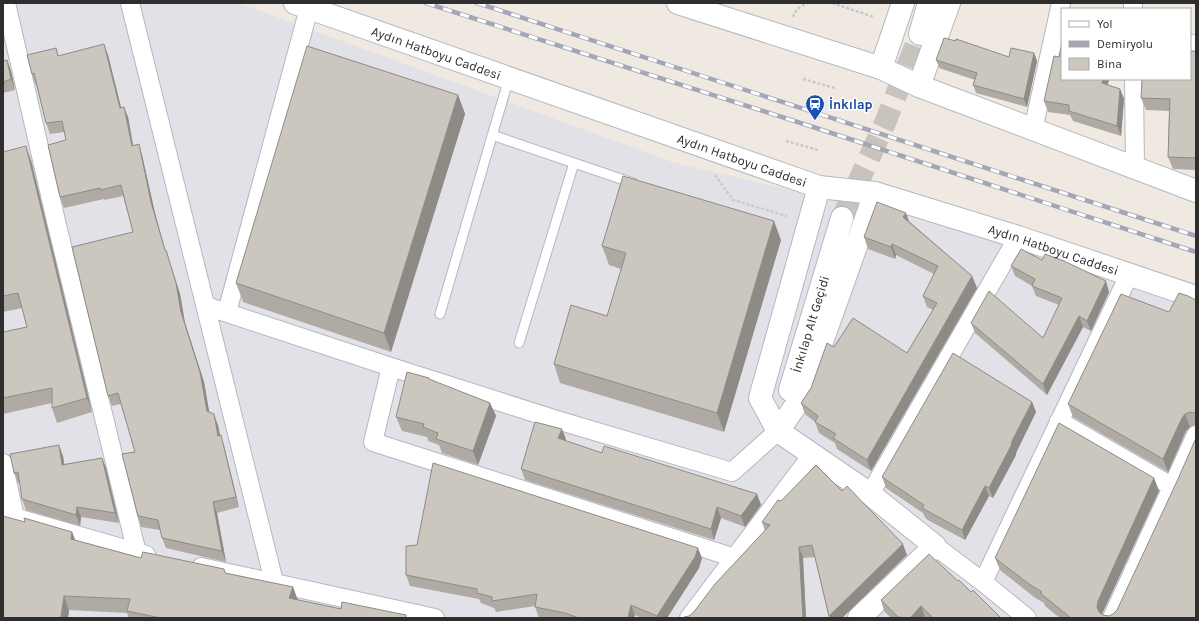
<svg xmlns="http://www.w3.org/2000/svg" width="1199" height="621" font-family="Karla,sans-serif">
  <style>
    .industrial { fill: #e3e1e8 }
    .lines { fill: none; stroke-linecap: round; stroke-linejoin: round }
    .secondary-tunnel { stroke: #c8c4bd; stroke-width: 22; stroke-dasharray: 22 11; stroke-linecap: butt }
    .lane-casing { stroke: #b4b7c1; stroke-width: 11 }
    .street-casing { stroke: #b4b7c1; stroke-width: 20 }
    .secondary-casing { stroke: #b4b7c1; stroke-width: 24 }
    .path { stroke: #c9c9c9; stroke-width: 2.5; stroke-dasharray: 3 2; stroke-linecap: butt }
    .lane { stroke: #fff; stroke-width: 9 }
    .street { stroke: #fff; stroke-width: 18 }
    .secondary { stroke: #fff; stroke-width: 22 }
    .rail-casing { stroke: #a3a6b8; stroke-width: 4.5 }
    .rail { stroke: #fff; stroke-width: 3; stroke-dasharray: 9; stroke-linecap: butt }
    .wall { fill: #afaba4 }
    .shaded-wall { fill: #8e8b86 }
    .building { fill: #cbc7bf; stroke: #8e8b86 }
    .labels { text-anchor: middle; stroke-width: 3; stroke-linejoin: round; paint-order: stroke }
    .street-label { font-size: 13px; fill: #2e2e2e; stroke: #fff }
    .transit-label { font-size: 13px; font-weight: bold; fill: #164399; stroke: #fff; text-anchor: start }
  </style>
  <rect width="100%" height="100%" fill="#efe9e1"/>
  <path class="industrial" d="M3 3H238L675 163 993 238 1196 308V618H3Z"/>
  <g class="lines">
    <path class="secondary-tunnel" d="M842 218 885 123 920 34"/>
    <defs>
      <path id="lane" d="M492 135 633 183
        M440 314 509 78
        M519 343 574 163"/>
      <path id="street" d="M6 3 56 221 137 553
        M130 3 274 582
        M1133 3V9
        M1190 45 1196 44
        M1134 79 1135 168
        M1033 130 1061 3
        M206 306 391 367 557 420 732 472 778 431
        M227 312 309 8
        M391 367 373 442 735 558
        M1059 421 1173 487
        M3 463 15 517
        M870 494 1018 237
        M3 514 146 555
        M935 546 983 582 1027 618
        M201 567 435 618
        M983 582 1129 275
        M689 618 812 455
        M1112 618 1196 435"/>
      <g id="secondary">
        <path id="s1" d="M295 3 819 187 875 193 1018 237 1196 297"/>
        <path d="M678 3 881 68 919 86 1196 191"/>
        <path d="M920 34 929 3"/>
        <path d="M881 68 903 3"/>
        <path d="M919 86 949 3"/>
        <path d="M819 187 760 398 778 431 870 494 935 546 859 618"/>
        <path id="s2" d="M790 390 842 218"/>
        <path d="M778 431 803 395 875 193"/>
      </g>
    </defs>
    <use href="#lane" class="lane-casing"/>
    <use href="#street" class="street-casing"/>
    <use href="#secondary" class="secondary-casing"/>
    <path class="path" d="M832 3 874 17
      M793 17 797 9 807 3
      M803 79 835 88
      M786 141 818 150
      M715 175 733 200 787 216"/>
    <use href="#lane" class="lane"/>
    <use href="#street" class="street"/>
    <use href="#secondary" class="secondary"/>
    <defs>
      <path id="rail" d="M426 3 813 127 1196 252
        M477 3 1196 236"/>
    </defs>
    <use href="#rail" class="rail-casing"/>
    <use href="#rail" class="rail"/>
  </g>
  <path class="wall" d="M56 48 59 56 108 55 121 108 128 117 133 146 142 155 155 213 165 250 169 260 180 294 185 323 204 382 209 412 218 425 220 435 224 446 239 507 217 513 226 562 166 548 162 538 160 530 141 527 138 516 135 452 121 404 112 406 108 396 133 232 123 196 104 200V199L64 208 60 197 66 140 64 132 50 134 46 123 36 84H35L32 74Z
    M1196 51V170L1173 169 1168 157 1169 111 1146 110 1141 98Z
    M1034 53 1037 61 1027 107 976 93 973 85 975 80 939 68 936 60 1009 57Z
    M7 60 11 71 15 90 3 93V61Z
    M1062 79H1109L1108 85 1120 89 1124 99 1121 136 1073 121 1070 115 1048 112 1044 101Z
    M458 95 465 114 391 352 243 302 236 283Z
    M3 152 31 160 92 412 57 423 52 408V403L3 414V332L27 327 22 308 3 312Z
    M910 222 972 276 977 288 871 471 837 449 835 443 819 433 815 422 805 414 801 403 811 388 834 347 907 353 933 310 927 307 923 296 934 274 896 255 895 259 868 249 864 237Z
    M781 240 724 432 560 383 554 364 607 316 621 269 609 265 602 246Z
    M1042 260 1109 292 1091 331 1083 327 1047 395 975 333 971 323 1043 338 1059 305 1036 296 1032 286 1015 276 1011 266Z
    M1196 300V425H1195L1190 427 1186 431 1168 472 1073 417 1068 404 1169 312Z
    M430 380 490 403 496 416 478 465 442 453 439 445 428 441 427 437 402 431 396 417Z
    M1032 402 1036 412 1016 453V455L993 498 989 496 965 540 926 519 923 513 886 488 882 477Z
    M566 439 565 441 602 453 757 494 761 505 745 527 721 518 714 540 525 480 521 469Z
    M63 456 64 464 102 458 106 468 119 523 81 517 80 526 26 510 22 499 20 483H18L14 473Z
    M1154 478 1159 491 1102 614 1103 615 1109 616 1196 618H1060L1045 606 1044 603 1034 597 1000 570 995 558Z
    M25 522 72 532 75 540 141 558 226 573 293 587 298 600 341 609 406 615 407 618H129L127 613 69 610 68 618H3Z
    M762 522 907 555 842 618H829L815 557 803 558 806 618H683L689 616 693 613 765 531Z
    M702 558 699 568 667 618H641L635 615 634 618H539L535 607V606L496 612 494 608 481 603 479 599 410 586 406 575Z
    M958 581 1001 618H926L925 617 924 618H891L884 611 881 600Z"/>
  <path class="shaded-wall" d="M104 44 108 55 124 119 120 108Z
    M1034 53 1037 61 1027 107 1024 99Z
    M7 60 11 71 15 90 11 79Z
    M1103 79H1109L1106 93 1102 83Z
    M1120 89 1124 99 1121 136 1117 126Z
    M458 95 465 114 391 352 384 333Z
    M124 107 128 117 135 156 132 146Z
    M139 144 142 155 155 213 168 261 165 250 151 202Z
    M26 146 31 160 92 412 87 398Z
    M906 213 910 224 903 217Z
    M774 221 781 240 724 432 717 413Z
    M892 244 896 255 895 259 891 247Z
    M166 250 180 294 185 323 204 382 211 422 207 411 181 312Z
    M972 276 977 288 871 471 867 460Z
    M1106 281 1109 292 1091 331 1087 321Z
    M1079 316 1083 327 1047 395 1043 384Z
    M1032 402 1036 412 1016 453V455L993 498 989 488Z
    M490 403 496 416 478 465 473 451Z
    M214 414 218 425 222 446 218 436Z
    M1185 414 1190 427 1186 431 1168 472 1163 459 1182 418Z
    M562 429 566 439 562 449 558 438Z
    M221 435 224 446 239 507 236 497Z
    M59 445 63 456 66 475 62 465Z
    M102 458 106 468 119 523 115 513Z
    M1154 478 1159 491 1102 614V618L1097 607 1098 601Z
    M985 486 989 496 965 540 962 530Z
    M757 494 761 505 745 527 741 516Z
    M213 502 217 513 226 562 222 551Z
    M77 507 81 517 80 526 76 515Z
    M717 507 721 518 714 540 711 529Z
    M72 532 78 547 71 539Z
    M903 544 907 555 842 618H829V616Z
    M799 547 803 558 806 618H803Z
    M698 548 702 558 699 568 667 618H658L657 616Z
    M293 587 298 601 289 598Z
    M64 596 69 610 68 618H62L61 617Z
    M631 605 635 615 634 618H628Z
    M921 606 925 617 924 618H910Z"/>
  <path class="building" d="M944 38 956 41V39L1009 57 1011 48 1034 53 1024 99 973 85 977 73 936 60Z
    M104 44 120 108 124 107 132 146 139 144 151 202 165 250H166L176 283 181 312 200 372 207 411 214 414 218 436 221 435 236 497 213 502 222 551 162 538 158 520 138 516 122 454 135 452 118 393 108 396 72 247 133 232 121 185 101 190 100 188 60 197 48 145 66 140 62 121 46 123 34 73 32 74 27 55 56 48 58 56Z
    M1062 44V79H1103L1102 83 1120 89 1117 126 1069 111V105L1044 101 1054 56 1059 57Z
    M307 46 458 95 384 333 236 283Z
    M1190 51H1196V158L1168 157 1170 99 1141 98 1142 79H1190Z
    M7 60 11 79 3 82V61Z
    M26 146 87 398 52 408V388L3 398V332L27 327 18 293 3 296V152Z
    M623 176 774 221 717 413 554 364 571 305 607 316 626 253 602 246Z
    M877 202 906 213 903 217 972 276 867 460 833 438 836 434 815 422 818 416 801 403 811 388 827 343 834 347 853 318 907 353 937 303 923 296 938 266 892 244 891 247 864 237Z
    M1021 249 1042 260 1045 254 1064 261 1106 281 1087 321 1079 316 1043 384 971 323 989 291 1043 338 1062 298 1032 286 1035 279 1011 266Z
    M1179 293 1188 296 1196 300V413L1190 412 1185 414 1182 418 1163 459 1068 404 1121 294 1169 312Z
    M953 353 1032 402 1011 443 1012 444 989 488 985 486 962 530 922 508 924 505 882 477Z
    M407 372 429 378V379L490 403 473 451 436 439 438 433 423 427 424 424 396 417Z
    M535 422 562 429 558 438 602 453 604 446 757 494 741 516 717 507 711 529 521 469Z
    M1059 423 1154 478 1098 601 1097 607 1099 612 1103 615 1109 616 1113 614 1117 610 1178 479 1196 438V618H1071L1040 593 1042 592 1029 584 995 558Z
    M59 445 62 465 102 458 115 513 77 507 76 515 22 499 18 472 14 473 10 454Z
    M433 463 698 548 695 557 657 616 631 605 628 618H579L565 613 535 607 537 594 492 601V597L477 593V589L406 575V546L417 545Z
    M816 465 842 491 847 486 903 544 829 616 812 545 799 547 803 618H683L684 617 689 616 693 613 715 584 770 525 762 522 778 500 781 501Z
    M3 516 25 522 24 518 72 532 71 539 141 558 143 552 224 569 225 573 293 587 289 598 341 609 342 602 406 615 405 618H161L127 611 130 599 64 596 61 617 59 618H3Z
    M929 554 958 581 959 580 971 592 973 590 1001 618H933L921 606 910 618 898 617 881 600Z"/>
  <defs>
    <symbol id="station-pin" viewBox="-11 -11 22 30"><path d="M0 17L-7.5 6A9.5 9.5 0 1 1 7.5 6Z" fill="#1a4fb4" stroke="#fff"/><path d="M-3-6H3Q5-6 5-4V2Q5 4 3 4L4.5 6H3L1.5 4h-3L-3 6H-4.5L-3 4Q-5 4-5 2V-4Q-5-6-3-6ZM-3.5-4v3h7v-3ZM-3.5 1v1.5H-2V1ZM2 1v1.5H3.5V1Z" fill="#fff"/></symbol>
  </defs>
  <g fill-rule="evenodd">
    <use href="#station-pin" x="804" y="93" width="22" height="30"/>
  </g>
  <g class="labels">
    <g class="street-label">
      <text dy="5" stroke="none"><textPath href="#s1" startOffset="150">Aydın Hatboyu Caddesi</textPath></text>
      <text dy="5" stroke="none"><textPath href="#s1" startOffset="474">Aydın Hatboyu Caddesi</textPath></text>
      <text dy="5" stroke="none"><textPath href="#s1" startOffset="799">Aydın Hatboyu Caddesi</textPath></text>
      <text dy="5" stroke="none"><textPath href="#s2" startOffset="69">İnkılap Alt Geçidi</textPath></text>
    </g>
    <g class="transit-label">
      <text x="829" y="109">İnkılap</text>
    </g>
  </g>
  <rect width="1199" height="621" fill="none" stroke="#2e2e2e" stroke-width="8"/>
  <rect x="1061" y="8" width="130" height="72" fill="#ffffff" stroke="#ababab"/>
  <rect x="1069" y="21" width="20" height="6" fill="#ffffff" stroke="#ababab"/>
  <text x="1097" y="28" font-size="12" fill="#2e2e2e">Yol</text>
  <rect x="1069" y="41" width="20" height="6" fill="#a3a6b8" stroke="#ababab"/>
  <text x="1097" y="48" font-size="12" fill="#2e2e2e">Demiryolu</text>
  <rect x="1069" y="58" width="20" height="12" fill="#cbc7bf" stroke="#ababab"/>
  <text x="1097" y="68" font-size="12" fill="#2e2e2e">Bina</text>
</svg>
